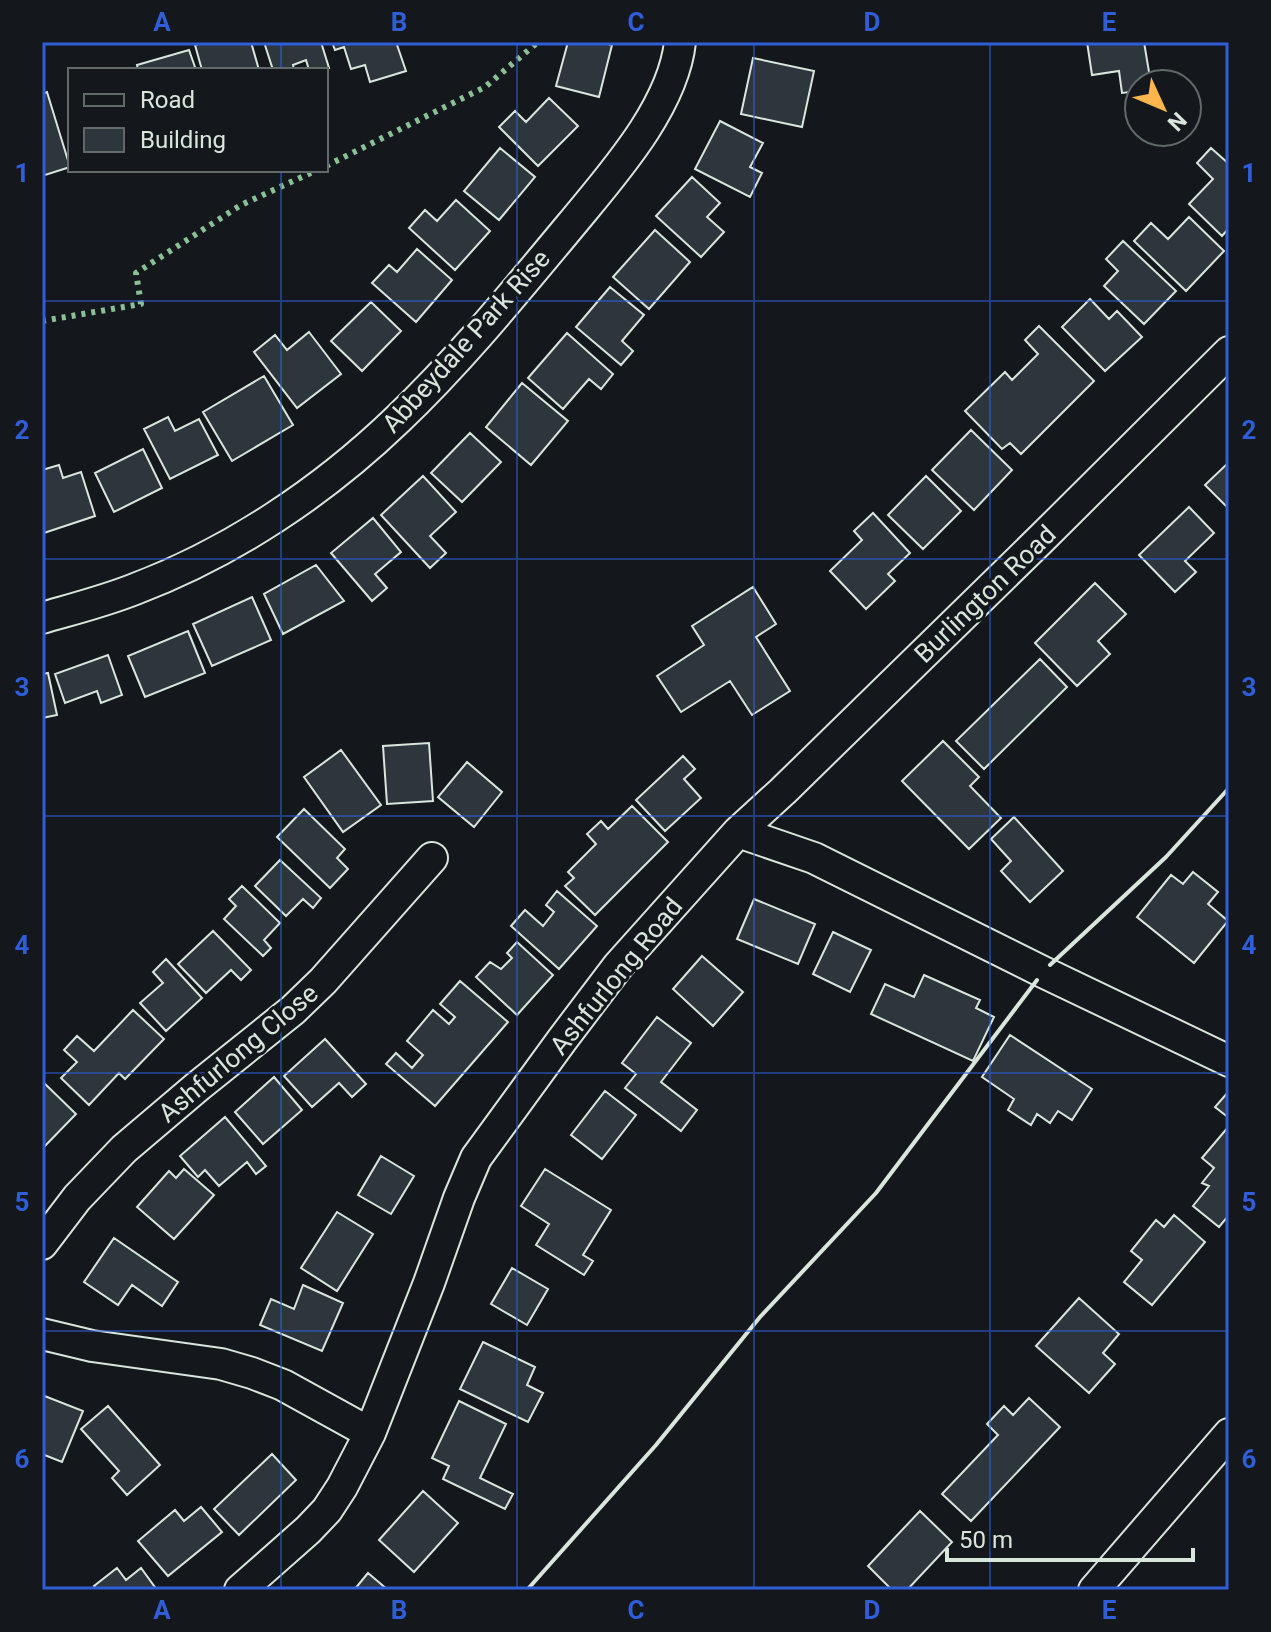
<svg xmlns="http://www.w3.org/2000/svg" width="1271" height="1632" font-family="Roboto,sans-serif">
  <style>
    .building { fill: #2c363c; stroke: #d8e6dc; stroke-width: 2 }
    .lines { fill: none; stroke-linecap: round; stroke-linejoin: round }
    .minor-casing { stroke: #d8e6dc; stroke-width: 34 }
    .minor { stroke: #14181c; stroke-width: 30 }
    .hedge { stroke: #8ac095; stroke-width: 6; stroke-dasharray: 4 6; stroke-linecap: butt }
    .wall { stroke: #d8e6dc; stroke-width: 4 }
    .grid { fill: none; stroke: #305dd8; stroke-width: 2; stroke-opacity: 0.55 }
    .labels { text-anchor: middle; stroke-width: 6; stroke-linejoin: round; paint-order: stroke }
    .street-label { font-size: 26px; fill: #d8e6dc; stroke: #14181c }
    .neatline { fill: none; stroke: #305dd8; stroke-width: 3 }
    .grid-label { font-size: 26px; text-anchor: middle; font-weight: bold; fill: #305dd8 }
  </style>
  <rect width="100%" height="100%" fill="#14181c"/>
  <path class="building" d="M206 42H251L259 70H202L195 45Z
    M264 42H321L329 68 309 70 306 60 293 65 294 70H273Z
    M332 42H396L406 71 370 82 365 65 351 69 344 47 335 50Z
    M568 42H599L612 45 599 97 556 86Z
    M1087 42H1144L1151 84H1139V91L1122 93 1119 71 1092 75Z
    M189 50 196 70H138L137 65Z
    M753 58 814 71 802 127 741 114Z
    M47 92 70 167 42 176V94Z
    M549 98 578 126 538 166 499 127 515 111 526 122Z
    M720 121 763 143 750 167 762 173 750 197 695 169Z
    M500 148 535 177 499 220 464 191Z
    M1211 148 1229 164V228L1222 236 1189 204 1213 179 1197 163Z
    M692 177 720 203 707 217 724 232 701 257 656 216Z
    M456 200 490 231 455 270 409 228 425 210 437 221Z
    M1189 217 1224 251 1186 291 1134 241 1151 223 1168 239Z
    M655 230 690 262 649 309 613 277Z
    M1123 241 1176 291 1144 324 1104 286 1118 271 1106 259Z
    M417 249 452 280 416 322 372 283 389 265 397 272Z
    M610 287 644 315 622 341 633 351 621 365 576 327Z
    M1090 299 1109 319 1117 311 1142 337 1105 371 1062 327Z
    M371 302 401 331 362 371 331 341Z
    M1039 326 1094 381 1021 454 1010 443 1002 449 965 411 1005 372 1012 380 1038 354 1025 340Z
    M309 332 341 374 297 408 254 352 275 335 287 350Z
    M567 333 613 374 601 389 589 379 563 409 528 378Z
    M264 376 293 425 232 461 203 412Z
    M522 383 568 421 531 465 486 427Z
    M168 417 175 431 199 419 218 455 170 479 144 429Z
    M971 430 1012 470 974 510 932 470Z
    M470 433 501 462 462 502 431 473Z
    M143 449 162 488 114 512 95 473Z
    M1229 462V509L1205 485Z
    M59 465 63 478 81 472 95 516 44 533 42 526V470Z
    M423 476 456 512 430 536 446 553 430 568 381 515Z
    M926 476 961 511 923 549 888 515Z
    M1189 507 1214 533 1185 561 1196 572 1175 592 1139 555Z
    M873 513 910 553 888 574 895 581 866 609 830 571 862 540 854 531Z
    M373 518 401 552 375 574 387 588 372 601 331 553Z
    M316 565 344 601 283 634 264 594Z
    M1095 583 1126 614 1098 641 1110 654 1077 686 1035 643Z
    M753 587 776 624 756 637 790 691 752 715 730 681 681 712 657 676 704 645 692 626Z
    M252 597 271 640 212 666 193 624Z
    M188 631 205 673 145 697 128 656Z
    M108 655 122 695 101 703 97 691 65 703 55 674Z
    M1040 659 1067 687 984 769 956 741Z
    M48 673 57 715 42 718V674Z
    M943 741 979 777 970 786 1001 818 969 849 902 781Z
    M429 743 433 801 387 804 383 746Z
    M341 750 381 805 343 832 304 777Z
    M683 756 695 769 684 779 701 798 665 831 636 800Z
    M467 762 502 792 474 827 438 797Z
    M632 806 668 842 595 915 565 886 574 878 568 872 596 844 587 834 601 821 608 829Z
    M304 809 345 849 337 858 348 869 330 888 277 837Z
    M1014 817 1063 871 1030 902 1001 871 1011 861 991 839Z
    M280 860 321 898 313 908 303 899 286 916 255 886Z
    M1193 872 1218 892 1208 904 1228 921 1194 963 1137 917 1171 875 1183 884Z
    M242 886 280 923 264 940 271 948 263 956 224 919 236 906 229 899Z
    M557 891 597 926 559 969 511 926 525 910 543 926 554 912 546 905Z
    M754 899 815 924 798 964 737 939Z
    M213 931 251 970 241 980 231 970 206 993 178 964Z
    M833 932 871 950 850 992 813 974Z
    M517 942 553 975 517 1015 476 977 490 962 501 969 512 958 507 953Z
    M702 956 743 992 713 1026 673 989Z
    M166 959 202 998 166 1031 140 1003 163 983 153 972Z
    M924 975 980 1000 976 1008 994 1017 973 1061 871 1014 885 984 914 997Z
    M460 981 508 1022 435 1106 386 1064 396 1053 412 1068 423 1055 407 1041 433 1010 449 1024 455 1017 440 1004Z
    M133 1010 164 1039 125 1079 119 1073 89 1105 61 1078 77 1062 64 1050 77 1036 94 1051Z
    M657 1017 691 1043 661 1082 697 1110 681 1131 625 1088 636 1074 622 1063Z
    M1010 1035 1092 1089 1072 1120 1058 1111 1050 1123 1037 1114 1031 1125 1008 1110 1014 1099 982 1077Z
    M325 1039 366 1084 352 1097 339 1083 312 1107 284 1076Z
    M274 1077 302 1110 263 1144 235 1112Z
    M42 1081 76 1114 42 1149Z
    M605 1091 636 1115 602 1159 571 1135Z
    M1229 1091V1118L1215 1107Z
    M225 1117 266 1166 256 1174 247 1162 219 1186 205 1170 198 1177 180 1156Z
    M1229 1126V1215L1219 1227 1193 1206 1209 1186 1202 1183 1214 1168 1202 1158Z
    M381 1156 414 1176 391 1214 358 1195Z
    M184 1169 214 1195 174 1239 137 1207 169 1171 176 1178Z
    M545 1169 611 1210 583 1255 593 1261 584 1275 536 1245 549 1224 521 1206Z
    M337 1212 373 1234 337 1291 301 1268Z
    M1174 1215 1205 1242 1152 1305 1124 1282 1142 1260 1131 1251 1156 1220 1164 1227Z
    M114 1238 178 1282 162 1306 132 1285 118 1305 84 1282Z
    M512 1268 548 1289 527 1325 491 1304Z
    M303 1285 343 1303 322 1351 260 1325 271 1299 294 1309Z
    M1079 1298 1119 1334 1103 1353 1115 1364 1089 1393 1036 1346Z
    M483 1342 535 1367 527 1385 543 1393 528 1422 460 1389Z
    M42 1395 83 1411 62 1462 42 1454Z
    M1029 1398 1060 1427 971 1521 942 1494 998 1435 987 1424 1004 1406 1013 1415Z
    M459 1401 506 1424 480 1478 513 1494 505 1509 443 1479 449 1466 432 1458Z
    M108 1406 160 1465 127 1495 112 1478 119 1471 81 1429Z
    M272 1454 296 1480 239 1535 214 1509Z
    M423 1491 458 1523 414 1572 379 1540Z
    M201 1507 222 1532 168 1576 138 1541 175 1510 184 1521Z
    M920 1511 952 1542 907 1590H892L868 1566Z
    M117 1568 126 1580 141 1568 157 1590H97L94 1586Z
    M368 1573 388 1590H354Z"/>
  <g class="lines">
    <defs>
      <path id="minor" d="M42 618C73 609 105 601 135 589 232 552 322 492 397 420 460 360 515 292 570 226 611 176 673 108 680 42
        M738 832 783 791 1043 537 1229 352
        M42 1244 77 1198 124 1149 197 1087 293 1010 323 981 432 858
        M42 1334 92 1346 221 1364 252 1373 283 1385 370 1433
        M240 1590 308 1530 327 1510 342 1487 370 1433 429 1283 459 1198 476 1158 562 1040 618 966 738 832 814 858 1043 972 1229 1061
        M1094 1590 1229 1434"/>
    </defs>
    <use href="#minor" class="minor-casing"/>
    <use href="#minor" class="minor"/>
    <path class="hedge" d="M326 166 485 87 538 42
      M42 321 141 304 136 273 241 205 317 170"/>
    <path class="wall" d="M1050 965 1166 857 1229 788
      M527 1590 656 1445 760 1317 876 1193 1037 980"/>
  </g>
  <path class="grid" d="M281 42V70M517 42V1590M754 42V1590M990 42V1590M281 170V1590M42 301H1229M42 559H1229M42 816H1229M42 1073H1229M42 1331H1229"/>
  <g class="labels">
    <g class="street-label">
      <text transform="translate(466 341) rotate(-48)" y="9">Abbeydale Park Rise</text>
      <text transform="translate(985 594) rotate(-44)" y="9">Burlington Road</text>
      <text transform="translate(616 976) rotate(-51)" y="9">Ashfurlong Road</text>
      <text transform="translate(238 1053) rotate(-40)" y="9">Ashfurlong Close</text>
    </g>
  </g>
  <rect width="1271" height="1632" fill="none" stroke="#14181c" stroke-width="88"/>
  <rect x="68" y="68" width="260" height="104" fill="#14181c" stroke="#626a69" stroke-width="2"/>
  <rect x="84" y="94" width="40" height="12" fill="#14181c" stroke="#626a69" stroke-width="2"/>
  <text x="140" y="108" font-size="24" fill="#d8e6dc">Road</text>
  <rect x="84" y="128" width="40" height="24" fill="#2c363c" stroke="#626a69" stroke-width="2"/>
  <text x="140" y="148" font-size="24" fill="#d8e6dc">Building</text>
  <g transform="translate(1163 108) rotate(134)"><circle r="38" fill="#14181c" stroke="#626a69" stroke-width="2"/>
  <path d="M0-6L14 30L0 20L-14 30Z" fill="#ffb74d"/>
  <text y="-12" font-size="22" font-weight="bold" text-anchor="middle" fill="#d8e6dc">N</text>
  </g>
  <path d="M947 1548v12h246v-12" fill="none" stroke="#d8e6dc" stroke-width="4"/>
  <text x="959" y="1548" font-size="24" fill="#d8e6dc" stroke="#14181c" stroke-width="6" paint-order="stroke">50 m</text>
  <rect x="44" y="44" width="1183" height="1544" class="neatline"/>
  <g class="grid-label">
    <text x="162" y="31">A</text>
    <text x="399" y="31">B</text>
    <text x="636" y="31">C</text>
    <text x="872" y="31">D</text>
    <text x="1109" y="31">E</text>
    <text x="22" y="182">1</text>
    <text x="1249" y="182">1</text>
    <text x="22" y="439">2</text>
    <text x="1249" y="439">2</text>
    <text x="22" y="696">3</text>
    <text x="1249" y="696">3</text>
    <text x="22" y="954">4</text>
    <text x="1249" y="954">4</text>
    <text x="22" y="1211">5</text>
    <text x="1249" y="1211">5</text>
    <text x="22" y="1468">6</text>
    <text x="1249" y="1468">6</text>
    <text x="162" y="1619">A</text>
    <text x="399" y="1619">B</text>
    <text x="636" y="1619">C</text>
    <text x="872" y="1619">D</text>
    <text x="1109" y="1619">E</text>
  </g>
</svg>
